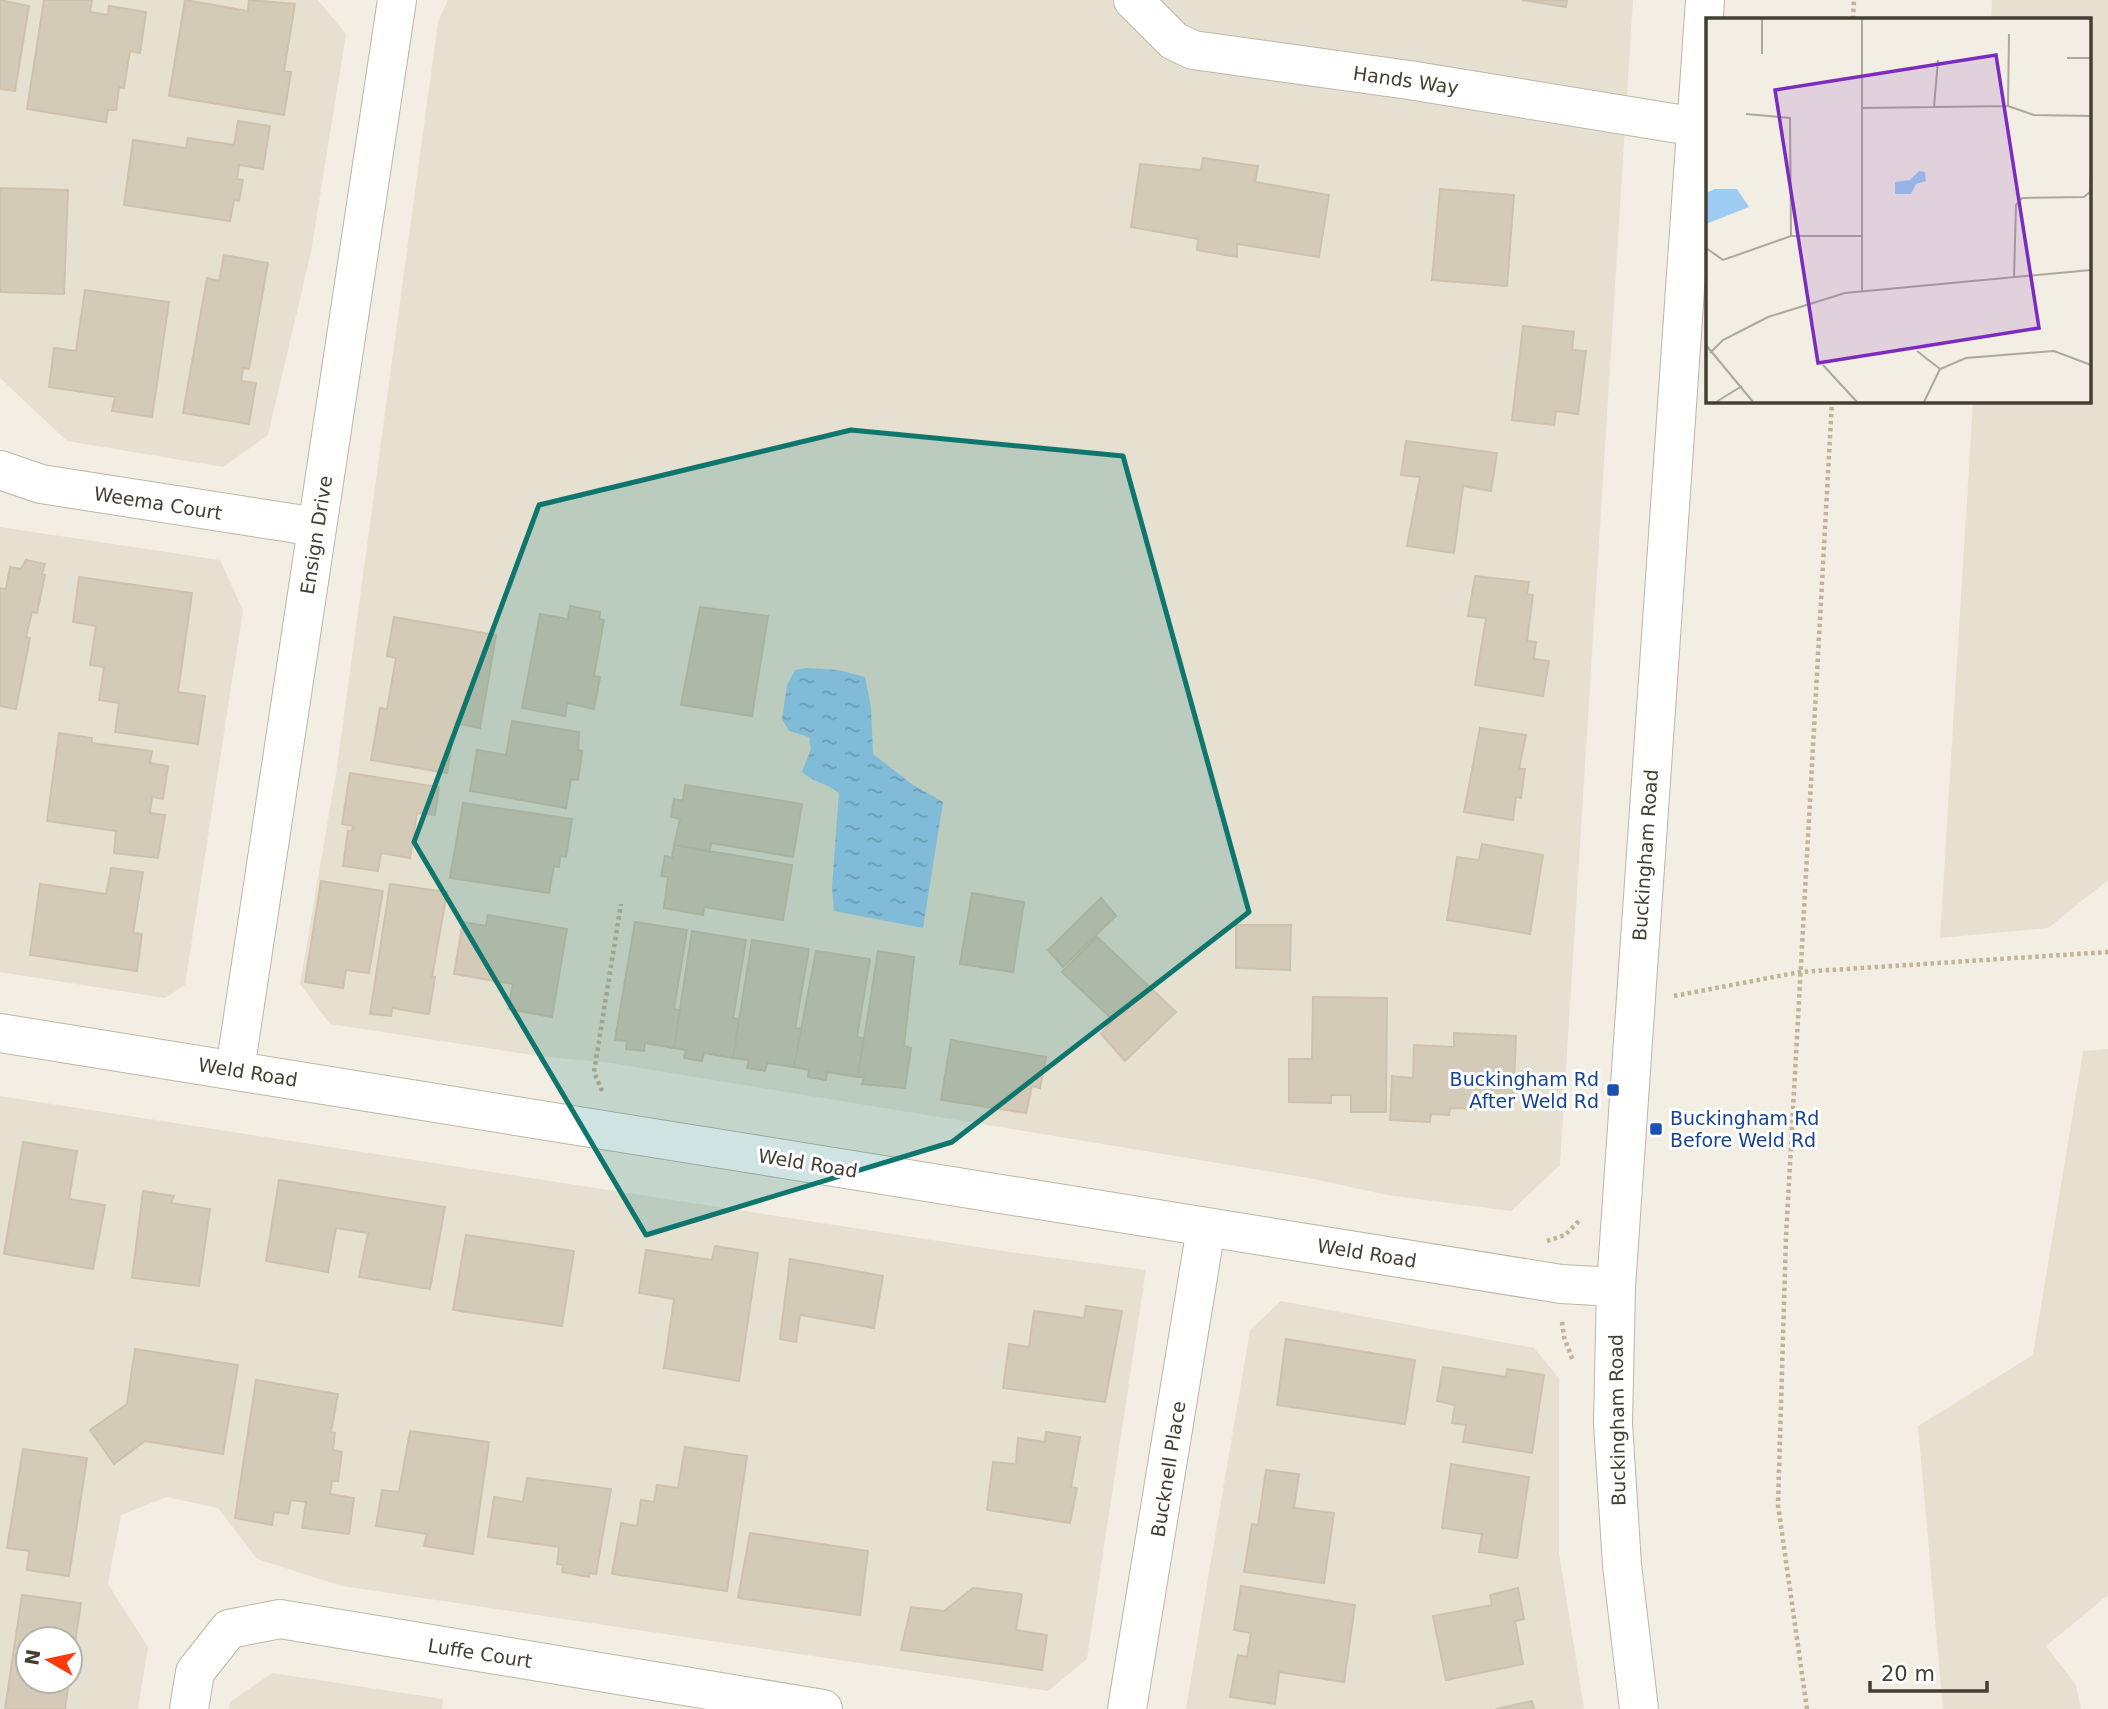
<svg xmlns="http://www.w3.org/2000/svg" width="2108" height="1709" font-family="'DejaVu Sans',sans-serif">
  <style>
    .residential { fill: #e6e0d1; fill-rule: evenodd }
    .water { fill: url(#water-ripples) }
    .building { fill: #d4cab8; stroke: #cfc2ac; stroke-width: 2 }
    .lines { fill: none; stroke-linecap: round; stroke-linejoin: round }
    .street-casing { stroke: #beb6a6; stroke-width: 40 }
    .path { stroke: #c0b397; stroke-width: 4.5; stroke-dasharray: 3.5 3.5; stroke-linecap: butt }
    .street { stroke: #fff; stroke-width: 38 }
    .marked { fill: #0f766e; fill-opacity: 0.2; stroke: #0f766e; stroke-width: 5; stroke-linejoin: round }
    .transit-dot { fill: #1a4fb4; stroke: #fff; stroke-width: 2.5 }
    .labels { text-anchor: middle; stroke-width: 6; stroke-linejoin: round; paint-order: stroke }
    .street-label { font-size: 19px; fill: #443e33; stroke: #fff }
    .transit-label { font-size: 19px; fill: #164399; stroke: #fff; text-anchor: end }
    .inset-road { fill: none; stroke: #aca89d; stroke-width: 2 }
    .view { fill: #7b2cbf; fill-opacity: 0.15; stroke: #7b2cbf; stroke-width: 3.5 }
    .inset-edge { fill: none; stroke: #443e33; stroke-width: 3.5 }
  </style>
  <defs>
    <pattern id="water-ripples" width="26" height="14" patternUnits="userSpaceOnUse" patternTransform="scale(1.75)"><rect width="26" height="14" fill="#9dccf2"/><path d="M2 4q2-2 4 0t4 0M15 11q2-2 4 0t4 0" fill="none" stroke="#82a7c5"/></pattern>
  </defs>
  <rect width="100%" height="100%" fill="#f2eee3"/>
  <path class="residential" d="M0 0H318L346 34 311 252 268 435 223 467 67 441 0 378Z
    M448 0H1633L1560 1165 1511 1211 1387 1195 1309 1178 611 1063 539 1056 330 1024 300 984 337 767 438 22Z
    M1992 0H2108V880L2048 928 1940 938 1973 401H2089V19H1991Z
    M0 527 220 560 243 610 185 985 165 998 0 972Z
    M2108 1049V1595L2046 1646 2076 1685 2081 1709H1943L1918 1426 2033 1355 2083 1051Z
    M0 1096 1010 1252 1146 1270 1087 1659 1048 1691 342 1586 257 1559 218 1508 167 1497 121 1515 108 1584 148 1647 138 1709H0ZM28 1639H70V1681H28Z
    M1281 1301 1534 1348 1559 1378V1553L1584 1709H1186L1250 1330Z
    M272 1673 443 1699 442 1709H229L230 1702Z"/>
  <path class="water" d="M806 668 838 670 865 677 871 708 873 754 913 785 943 802 923 928 834 911 832 887 839 793C827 783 814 783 802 772L811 749 809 737 789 731 782 719 787 685 795 670Z"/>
  <path class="building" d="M0 0 29 6 15 91 0 89Z
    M44 0H92L90 12 108 15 109 6 146 12 140 53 130 51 124 88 119 87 116 110H108L106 122 27 109Z
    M185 0 248 11 249 0 295 4 284 71 291 72 284 115 169 96Z
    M1522 0H1567L1566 7Z
    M238 121 270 126 263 169 239 165 237 179 243 180 239 201 234 200 230 221 124 205 133 140 186 148 188 138 234 145Z
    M1203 158 1258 166 1255 182 1329 195 1319 257 1237 244V257L1197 250 1198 239 1131 227 1140 164 1201 170Z
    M0 188 68 190 64 294 0 292Z
    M1440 189 1514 195 1507 286 1432 280Z
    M224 255 268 263 249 369 243 368 241 381 256 383 249 424 183 413 207 278 219 281Z
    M85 290 169 302 152 417 112 411 115 397 49 387 54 348 76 351Z
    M1523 326 1574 332 1572 350 1586 351 1578 414 1556 411 1554 425 1512 420Z
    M1406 441 1497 453 1491 491 1463 486 1454 553 1407 546 1420 477 1401 475Z
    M26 560 45 564 42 574 45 575 37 613 32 612 26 637 30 638 16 709 0 706V588L6 589 10 567 21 569Z
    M1475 576 1529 582 1527 594 1533 595 1527 641 1536 642 1534 659 1549 661 1543 696 1475 685 1486 618 1468 616Z
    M79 577 192 593 178 692 205 696 198 744 115 732 119 703 99 700 104 667 90 665 96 626 73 622Z
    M570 606 600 612 599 619 604 620 594 676 600 677 594 709 567 703 565 716 522 708 540 614 568 619Z
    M700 607 768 616 752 716 681 705Z
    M394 617 496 635 480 728 455 723 447 773 371 760 380 708 387 709 396 658 387 656Z
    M512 721 579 732 578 750 582 751 578 780 571 779 566 808 470 791 477 750 506 755Z
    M1480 728 1526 735 1519 769H1525L1521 798 1516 797 1513 820 1464 812Z
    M59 733 92 738V743L152 751 150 763 168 766 163 799 152 797 150 813 165 815 158 858 114 853 116 831 47 821Z
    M350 773 439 787 435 815 417 813 410 858 381 853 378 871 343 866 348 831H352L353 826 342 824Z
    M685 785 802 804 793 857 711 843 710 852 674 845 680 819 671 817 674 799 683 801Z
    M463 803 572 819 566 857 560 856 559 867 554 866 549 893 450 878Z
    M1482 844 1543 855 1530 934 1447 920 1457 857 1479 860Z
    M674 845 792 865 783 920 704 907 703 915 664 908 668 877 661 876 665 856 672 858Z
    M111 868 143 872 133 933 142 934 137 971 30 955 40 884 106 894Z
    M321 881 383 891 369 973 346 970 343 988 305 982Z
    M390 884 447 892 432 977H435L429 1014 392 1008 391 1016 370 1014Z
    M972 893 1024 902 1013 972 960 964Z
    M1101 898 1116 916 1063 967 1048 950Z
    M488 915 567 929 552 1017 508 1009 513 984 454 974 463 922 486 926Z
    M635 922 687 930 674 1009 680 1010 674 1048 645 1043 644 1051 626 1049 627 1041 615 1040Z
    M1236 925H1291L1290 970 1236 968Z
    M692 931 746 940 733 1018 739 1019 733 1058 704 1053 702 1061 684 1058 686 1050 674 1048Z
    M1097 937 1176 1012 1125 1061 1101 1034 1113 1020 1062 972Z
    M752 940 809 949 795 1028 801 1029 794 1067 767 1063 765 1071 747 1068 749 1060 733 1058Z
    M816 951 870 959 857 1037 863 1038 858 1077 827 1072 826 1080 808 1077 809 1070 794 1067Z
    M878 951 914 957 904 1046 911 1048 905 1088 862 1084 864 1077H858Z
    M1313 997 1387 998 1386 1112H1351V1095H1331V1103L1289 1102V1059H1312Z
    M1454 1033 1516 1036 1513 1105 1489 1104V1109L1450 1108 1449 1115 1431 1114 1430 1122 1390 1120 1392 1076 1413 1078 1414 1045 1454 1047Z
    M951 1040 1046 1057 1040 1088 1032 1086 1026 1113 941 1100Z
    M23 1142 77 1151 69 1199 105 1205 93 1269 4 1254Z
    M279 1180 445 1207 430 1289 359 1277 368 1233 336 1228 328 1272 266 1261Z
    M143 1191 174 1196 171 1203 210 1209 199 1286 132 1278Z
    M466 1235 574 1251 562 1326 453 1310Z
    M715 1246 758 1253 739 1381 664 1368 674 1299 639 1293 646 1250 712 1260Z
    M790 1259 883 1276 874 1328 800 1315 796 1342 780 1339Z
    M1086 1306 1122 1311 1105 1402 1003 1388 1009 1344 1029 1347 1034 1311 1084 1318Z
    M1286 1339 1415 1360 1405 1424 1277 1405Z
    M135 1349 238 1365 223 1454 145 1441 114 1464 90 1430 127 1404Z
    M1443 1367 1506 1377 1507 1369 1544 1375 1532 1453 1463 1442 1466 1425 1452 1423 1455 1405 1437 1401Z
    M256 1380 338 1394 331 1432 335 1433 333 1450 342 1452 338 1481H332L330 1494 354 1498 349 1534 302 1528 306 1502 291 1500 288 1514 274 1512 272 1525 235 1518Z
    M410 1431 489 1442 473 1554 424 1546 427 1534 376 1526 382 1490 399 1492Z
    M1046 1432 1080 1437 1071 1487 1077 1488 1070 1523 987 1510 993 1462 1016 1464 1018 1438 1045 1442Z
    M685 1447 747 1456 727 1591 612 1574 621 1523 637 1526 641 1500 654 1502 657 1485 678 1488Z
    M23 1449 87 1458 69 1576 27 1570 29 1551 7 1548Z
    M1451 1464 1529 1477 1517 1558 1479 1552 1482 1534 1442 1528Z
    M1266 1470 1299 1474 1294 1508 1334 1513 1324 1583 1244 1572 1252 1524 1258 1525Z
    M527 1478 611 1489 596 1574 589 1573V1577L562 1572 563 1565 557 1564 559 1547 488 1537 494 1497 523 1502Z
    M750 1533 868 1551 860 1615 738 1598Z
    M1241 1586 1355 1605 1344 1682 1279 1672 1275 1704 1230 1697 1238 1655 1247 1657 1251 1633 1234 1630Z
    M973 1588 1022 1594 1016 1630 1047 1635 1042 1670 901 1650 911 1607 944 1611Z
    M1518 1588 1524 1619 1515 1621 1523 1664 1446 1680 1433 1616 1492 1605 1490 1595Z
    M22 1595 81 1603 70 1675V1639H28V1681H69L65 1709H5Z
    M1532 1701 1534 1709H1496Z"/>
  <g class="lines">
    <defs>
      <path id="street" d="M1133 0 1174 41 1193 50 1409 80 1697 127
        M0 470 41 484 317 527
        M0 1033 1561 1284 1616 1287
        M235 1070 397 0
        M189 1709 195 1672 229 1629 280 1619 823 1709
        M1127 1709 1206 1228
        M1639 1709 1622 1565 1613 1423 1616 1287 1705 0"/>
    </defs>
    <use href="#street" class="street-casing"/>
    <path class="path" d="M1853 19 1854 0
      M1674 996 1800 972 2108 952
      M602 1091 594 1072 621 904
      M1547 1241 1565 1235 1580 1220
      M1562 1322 1564 1337 1573 1361
      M1807 1709 1778 1505 1786 1237 1832 401"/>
    <use href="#street" class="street"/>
  </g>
  <path class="marked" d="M851 430 1123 456 1249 912 952 1142 646 1235 414 842 539 505Z"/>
  <g class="transit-dot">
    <rect x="1606" y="1083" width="14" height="14" rx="3.5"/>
    <rect x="1649" y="1122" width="14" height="14" rx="3.5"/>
  </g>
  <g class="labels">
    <g class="street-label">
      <text transform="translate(1406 80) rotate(8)" y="7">Hands Way</text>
      <text transform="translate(158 503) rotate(9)" y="7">Weema Court</text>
      <text transform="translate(316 535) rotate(-81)" y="7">Ensign Drive</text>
      <text transform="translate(1645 855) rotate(-86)" y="7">Buckingham Road</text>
      <text transform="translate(248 1072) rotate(9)" y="7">Weld Road</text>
      <text transform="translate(808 1163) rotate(9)" y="7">Weld Road</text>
      <text transform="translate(1367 1253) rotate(9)" y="7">Weld Road</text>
      <text transform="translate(1617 1420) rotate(-91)" y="7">Buckingham Road</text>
      <text transform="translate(1168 1469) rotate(-81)" y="7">Bucknell Place</text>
      <text transform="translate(480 1653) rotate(9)" y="7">Luffe Court</text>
    </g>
    <g class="transit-label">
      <text x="1599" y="1086">Buckingham Rd<tspan x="1599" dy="22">After Weld Rd</tspan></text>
      <text x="1670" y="1125" text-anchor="start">Buckingham Rd<tspan x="1670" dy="22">Before Weld Rd</tspan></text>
    </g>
  </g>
  <g transform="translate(1706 18)">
    <rect width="385" height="385" fill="#f2eee3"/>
    <path d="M213 153 219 154 220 163 210 166 205 176H189V164L204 162ZM9 171H31L43 189 0 206V175Z" fill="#9dccf2"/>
    <path class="inset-road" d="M56 1V36M156 1V273M361 40H385M302 88 328 97 385 98M228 89 232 42M156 90 302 88 303 16M40 96 84 100 85 218M0 230 17 242 85 218H156M308 259 310 187 316 180 378 179 384 174 385 155M0 327 47 384M211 333 234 351M4 335 17 322 62 299 139 275 385 252M117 347 151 384M10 384 36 368M218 384 234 351 260 340 348 333 385 347"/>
    <path class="view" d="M290 37 333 310 112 345 69 72Z"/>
    <rect width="385" height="385" class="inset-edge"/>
  </g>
  <g transform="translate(49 1660) rotate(279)"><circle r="33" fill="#ffffff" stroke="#b4b2ad" stroke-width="2"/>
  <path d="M0-5L12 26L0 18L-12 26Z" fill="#ff3a0e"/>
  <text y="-10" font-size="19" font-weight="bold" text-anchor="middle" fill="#443e33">N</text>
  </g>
  <path d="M1870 1681v10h117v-10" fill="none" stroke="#443e33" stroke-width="3.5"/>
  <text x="1881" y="1681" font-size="21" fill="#443e33" stroke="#ffffff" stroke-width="5" paint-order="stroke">20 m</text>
</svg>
